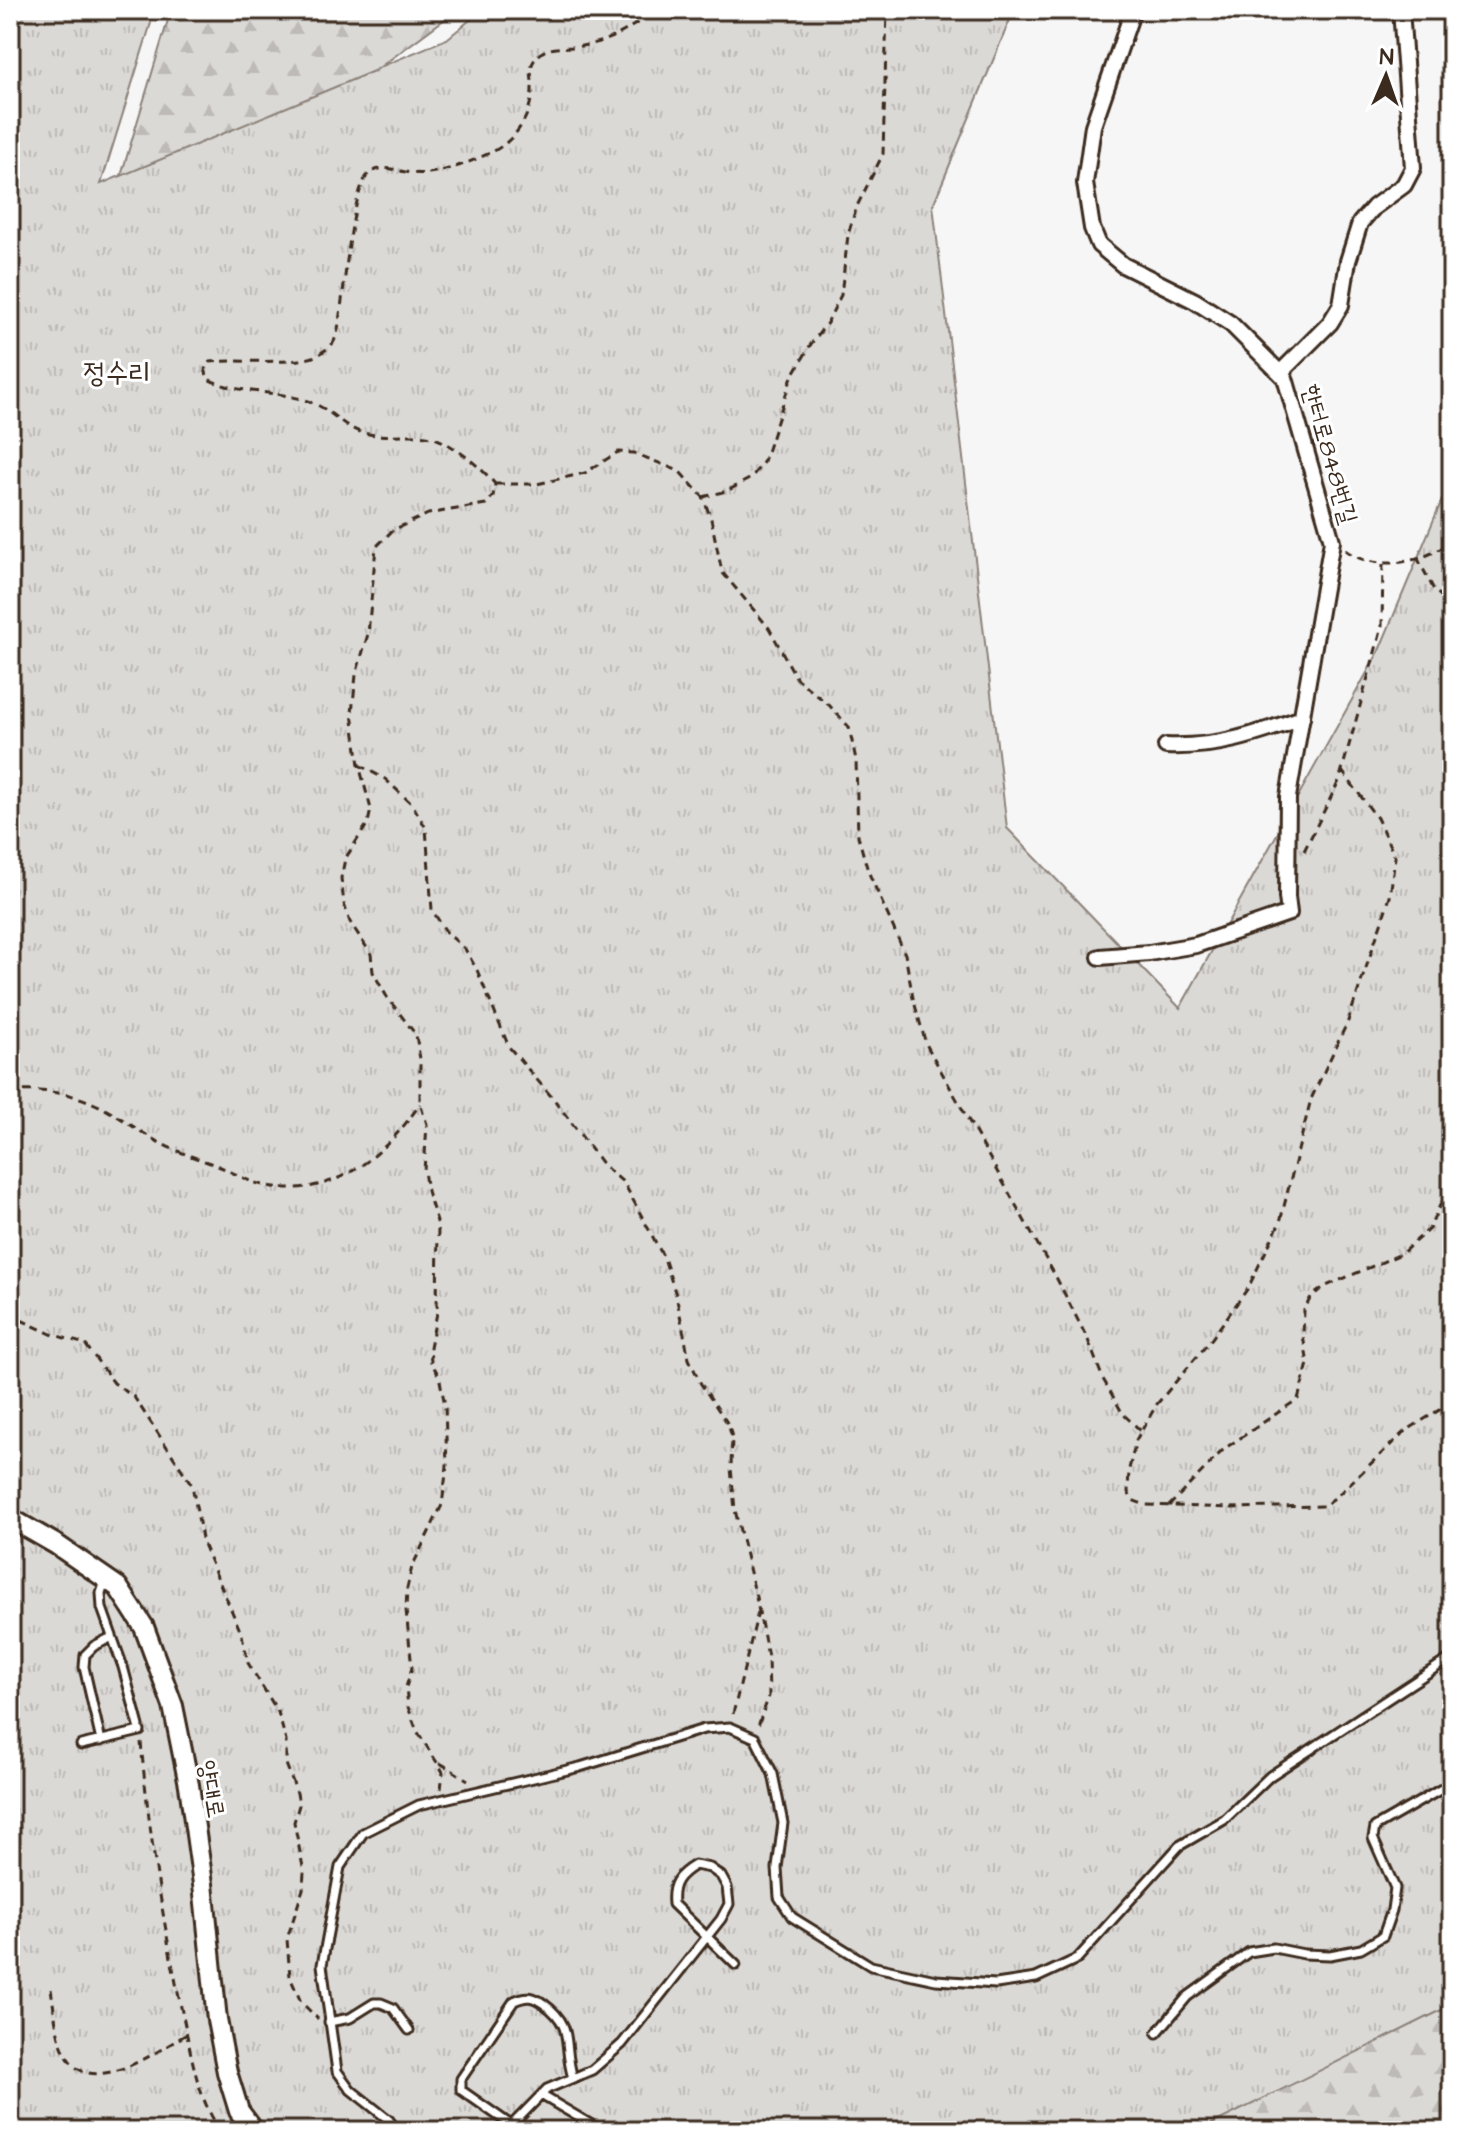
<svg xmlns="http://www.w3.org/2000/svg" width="1462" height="2141" font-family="'Architects Daughter','Poor Story',sans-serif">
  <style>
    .grass { fill: url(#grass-tufts); stroke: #8b827a; stroke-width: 2 }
    .forest { fill: url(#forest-firs); stroke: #8b827a; stroke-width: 2 }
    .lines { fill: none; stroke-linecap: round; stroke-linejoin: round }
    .service-casing { stroke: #3b2a1e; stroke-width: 13 }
    .minor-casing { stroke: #3b2a1e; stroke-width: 20 }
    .tertiary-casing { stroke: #3b2a1e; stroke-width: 24 }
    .path { stroke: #3b2a1e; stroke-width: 3; stroke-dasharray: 8 6; stroke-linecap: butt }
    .service { stroke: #fff; stroke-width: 7 }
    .minor { stroke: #fff; stroke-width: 14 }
    .tertiary { stroke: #fff; stroke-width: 18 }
    .labels { text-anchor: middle; stroke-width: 6; stroke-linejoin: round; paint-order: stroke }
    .street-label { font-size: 24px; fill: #3b2a1e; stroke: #fff }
    .quarter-label { font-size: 28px; fill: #3b2a1e; stroke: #fff }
  </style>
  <defs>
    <pattern id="grass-tufts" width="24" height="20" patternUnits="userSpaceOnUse" patternTransform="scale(2)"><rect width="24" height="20" fill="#dbd9d6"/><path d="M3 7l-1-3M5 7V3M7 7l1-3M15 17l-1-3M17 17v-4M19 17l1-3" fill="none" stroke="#bdbab7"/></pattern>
    <pattern id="forest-firs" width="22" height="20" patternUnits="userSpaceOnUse" patternTransform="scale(2)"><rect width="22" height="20" fill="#dbd9d6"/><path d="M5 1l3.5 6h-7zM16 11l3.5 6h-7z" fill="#bdbab7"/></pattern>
  </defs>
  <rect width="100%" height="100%" fill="#f7f6f6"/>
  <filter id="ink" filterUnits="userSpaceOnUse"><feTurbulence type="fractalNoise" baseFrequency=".0125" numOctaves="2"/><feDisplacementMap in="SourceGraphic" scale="16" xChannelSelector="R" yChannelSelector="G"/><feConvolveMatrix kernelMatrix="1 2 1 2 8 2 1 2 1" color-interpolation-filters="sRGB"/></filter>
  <g filter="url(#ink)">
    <path class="grass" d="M10 10H155L101 184 447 39 482 10H1014L933 205 1007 828 1180 1008 1378 653 1452 476V2005L1262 2100 1213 2131H10Z"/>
    <path class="forest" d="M171 10H457L376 70 121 176Z
      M1452 2005V2131H1198Z"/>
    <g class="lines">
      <defs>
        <path id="service" d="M105 1581 101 1593 102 1608 123 1667 139 1726
          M101 1741 84 1667 85 1655 94 1646 112 1637
          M81 1745 140 1731
          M329 2022 350 2018 374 2003H381L393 2008 409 2030
          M1157 2033 1187 1997 1249 1952 1274 1948 1304 1954 1330 1955 1361 1949 1383 1936 1392 1910 1395 1888 1373 1838 1375 1827 1452 1783
          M541 2095 602 2131
          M511 2125 461 2090V2079L514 2001C527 1995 533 1996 544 2004 576 2027 562 2044 573 2078
          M397 2131 389 2120 351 2090 337 2071 322 1965 340 1867 363 1833 419 1805 580 1767 704 1729 730 1727 755 1738 773 1774 783 1823 777 1868 779 1897 792 1917 871 1966 936 1980 996 1984 1036 1978 1077 1959 1179 1846 1224 1820 1270 1776 1452 1657
          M506 2131 547 2089 592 2070 622 2044 721 1919 729 1904 727 1887 721 1876 710 1868 695 1865C678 1875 671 1884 673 1904L736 1965"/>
        <path id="minor" d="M1280 373 1330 323 1341 305 1348 261 1360 223 1374 207 1404 185 1413 168 1401 10
          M1166 746C1217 748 1254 735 1302 718
          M1100 957 1149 953 1196 945 1289 913 1287 897 1288 797 1332 541 1285 378 1231 324 1195 301 1123 265 1099 245 1092 228 1085 183 1093 126 1133 10"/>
        <path id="tertiary" d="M10 1518 57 1545 118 1587 144 1627 173 1706 189 1785 203 1884 217 2020 227 2072 239 2111 254 2131"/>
      </defs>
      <use href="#service" class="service-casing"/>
      <use href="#minor" class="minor-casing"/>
      <use href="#tertiary" class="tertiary-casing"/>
      <path class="path" d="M496 484H537L585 473 618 452 634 453 679 471 703 497 711 519 722 572 769 628 797 679 829 705 849 727 856 760 858 836 868 871 905 954 913 998 926 1044 1057 1279 1088 1340 1103 1379 1123 1414 1141 1431
        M703 497 727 491 751 478 764 461 791 379 811 344 827 323 841 295 848 235 856 208 883 154 887 10
        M1345 550C1375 573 1424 563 1452 541
        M1417 557 1434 590 1452 606
        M359 765 385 779 412 804 426 828 432 910 447 933 465 949 477 970 509 1047 556 1102 603 1165 624 1183 664 1258 676 1295 689 1359 701 1384 728 1424 732 1437 731 1468 735 1510 756 1597 768 1657 769 1696 758 1726
        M1342 771 1377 818 1395 857 1390 897 1348 1021 1311 1099 1280 1222 1248 1288 1210 1341 1157 1404 1136 1440 1129 1469 1128 1492 1132 1500 1145 1505 1229 1508 1324 1506 1337 1496 1404 1432 1452 1402
        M1304 851 1339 781 1382 627 1383 564
        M10 1091C35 1090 64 1091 88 1101 114 1111 137 1131 162 1144 180 1153 200 1159 218 1166 233 1172 248 1182 263 1185 332 1200 383 1158 420 1104
        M10 1311 19 1319 51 1334 85 1344 114 1383 134 1397 192 1485 203 1544 242 1635 248 1663 278 1712 286 1741V1764L297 1793 299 1805 294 1822 304 1872 303 1889 287 1939 290 1977 301 2002 318 2019
        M1169 1506 1224 1449 1298 1399 1308 1364 1303 1336 1304 1310 1311 1297 1324 1287 1401 1254 1429 1229 1452 1179
        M733 1714 758 1612
        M141 1742C149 1835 164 1930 184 2021 192 2058 198 2100 221 2131
        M440 1763 468 1780
        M441 1789 443 1772 417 1731 408 1707 406 1687 412 1668 406 1610 407 1588 412 1567 442 1505 447 1466 445 1405 439 1376 431 1362 430 1347 437 1313 438 1225 427 1191 424 1171 427 1124 420 1104V1059L416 1035 387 997 373 972 371 954 350 922 344 904 341 878 345 859 368 823 371 809 359 765 352 713 356 675 368 634 376 547 393 530 428 514 486 504 493 496 495 484C482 468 451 442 431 437 411 432 388 438 369 434 346 431 335 413 315 404 281 389 242 396 208 379L205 369 210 362C237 359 290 365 313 357 319 355 329 348 333 343 338 335 339 323 340 314 345 287 352 185 370 173 382 164 397 171 411 173 438 176 468 163 492 152 516 140 532 115 532 88 533 78 528 68 535 59 544 46 560 48 574 47 609 43 627 31 655 10
        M51 1989C55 2012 56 2043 70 2061 95 2096 161 2049 187 2034"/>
      <use href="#service" class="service"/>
      <use href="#minor" class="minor"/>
      <use href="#tertiary" class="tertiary"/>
    </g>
  </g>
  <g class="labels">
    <g class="street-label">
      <text transform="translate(1330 454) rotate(74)" y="8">한터로848번길</text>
      <text transform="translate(212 1789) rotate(80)" y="8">양대로</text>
    </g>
    <g class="quarter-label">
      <text x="117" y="382">정수리</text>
    </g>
  </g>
  <rect width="1462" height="2141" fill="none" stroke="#fff" stroke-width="40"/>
  <rect x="20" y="20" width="1422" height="2101" fill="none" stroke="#3b2a1e" stroke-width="3" filter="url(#ink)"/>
  <g transform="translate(1386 76) rotate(2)" stroke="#ffffff" stroke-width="6" paint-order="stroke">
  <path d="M0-6L14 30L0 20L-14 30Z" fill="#3b2a1e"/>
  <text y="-12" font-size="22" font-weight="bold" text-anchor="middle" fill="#3b2a1e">N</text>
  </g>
</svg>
